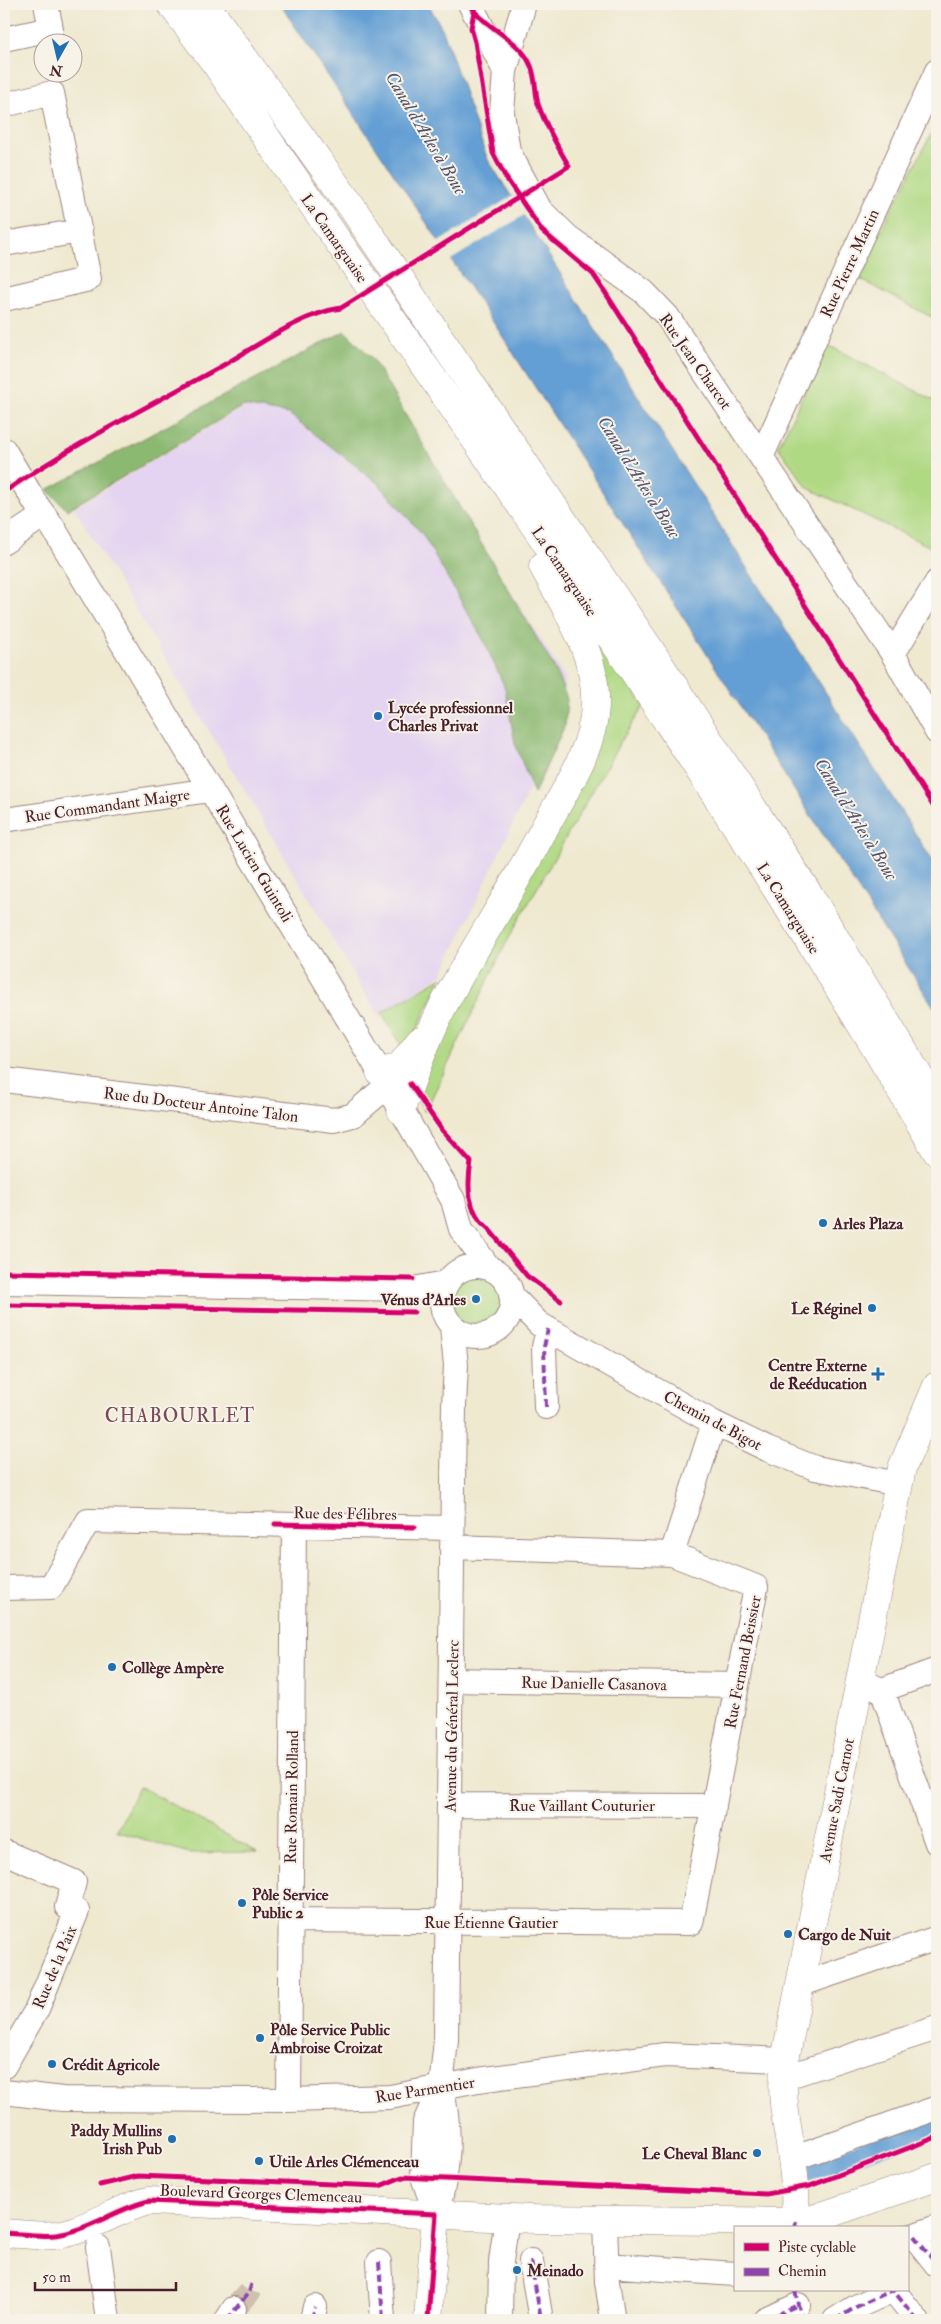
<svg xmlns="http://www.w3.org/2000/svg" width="941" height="2324" font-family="'IM FELL Double Pica',serif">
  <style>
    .built { fill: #e4d3f1 }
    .green { fill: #b0d984; stroke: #7d7c58 }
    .forest { fill: #8cb972; stroke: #6b6c4e }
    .water { fill: #649fd4; stroke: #575f80 }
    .pier { fill: #efe9d0 }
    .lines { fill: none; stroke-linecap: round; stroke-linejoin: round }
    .canal { stroke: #649fd4; stroke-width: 20 }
    .minor-tunnel { stroke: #cec1af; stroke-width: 24; stroke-dasharray: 24 12; stroke-linecap: butt }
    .minor-casing { stroke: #9c847e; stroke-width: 26 }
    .major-casing { stroke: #9c847e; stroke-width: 29 }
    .highway-casing { stroke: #9c847e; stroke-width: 29 }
    .minor { stroke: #fff; stroke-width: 24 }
    .major { stroke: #fff; stroke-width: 28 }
    .highway { stroke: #fff; stroke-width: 28 }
    .quiet { stroke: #8e44ad; stroke-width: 4; stroke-dasharray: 8 4; stroke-linecap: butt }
    .cycleway-casing { stroke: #f7f3e8; stroke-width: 8 }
    .cycleway { stroke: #d6006c; stroke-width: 5 }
    .poi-dot { fill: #1f6fb2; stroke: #f7f3e8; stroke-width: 2 }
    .labels { text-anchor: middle; stroke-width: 4; stroke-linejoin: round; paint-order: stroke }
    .street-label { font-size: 16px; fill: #4a1f2b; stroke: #f7f3e8 }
    .poi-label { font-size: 16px; font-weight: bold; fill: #4a1f2b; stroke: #f7f3e8; text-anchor: start }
    .water-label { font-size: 18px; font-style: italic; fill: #54526f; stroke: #f7f3e8 }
    .quarter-label { font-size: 19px; letter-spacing: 1px; fill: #7a495a; stroke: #f7f3e8 }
  </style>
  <rect width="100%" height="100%" fill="#f7f3e8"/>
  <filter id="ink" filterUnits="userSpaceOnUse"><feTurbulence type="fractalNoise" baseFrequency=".02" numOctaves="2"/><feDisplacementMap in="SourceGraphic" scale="10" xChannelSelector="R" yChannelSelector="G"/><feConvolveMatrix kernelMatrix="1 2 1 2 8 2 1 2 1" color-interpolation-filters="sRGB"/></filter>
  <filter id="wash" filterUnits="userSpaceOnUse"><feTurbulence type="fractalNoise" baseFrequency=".0096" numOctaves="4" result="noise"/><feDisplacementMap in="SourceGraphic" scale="20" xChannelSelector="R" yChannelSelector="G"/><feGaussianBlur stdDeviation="1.12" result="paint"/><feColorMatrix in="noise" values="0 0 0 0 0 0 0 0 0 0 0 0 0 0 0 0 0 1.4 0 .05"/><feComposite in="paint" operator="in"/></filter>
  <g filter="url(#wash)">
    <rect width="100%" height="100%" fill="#efe9d0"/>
    <path class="built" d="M352 343 566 679 547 752 442 974 378 1016 249 797 74 508Z"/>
    <path class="green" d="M937 123V320L856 277Z
      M828 345 937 402V541L933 548 808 488 778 447Z
      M596 634 644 706 621 741 507 941 425 1112 418 1099 420 1074 589 763 591 636Z
      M442 977 406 1053 381 1013Z
      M448 1301a28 28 0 1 1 56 0a28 28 0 1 1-56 0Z
      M139 1786 257 1852 189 1853 117 1831Z"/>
    <path class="forest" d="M345 331 372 358 554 667 567 699 565 725 534 794 515 743 505 688 484 641 423 535 378 483 289 414 243 406 67 510 47 490Z"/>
    <path class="water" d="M280 4H428L443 30 487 158 937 868V1012L499 331Z"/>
    <path class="pier" d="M514 195 526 214 449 261 437 243Z"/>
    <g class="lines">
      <path class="canal" d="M805 2173 937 2125"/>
    </g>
  </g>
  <g filter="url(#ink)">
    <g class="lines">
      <path class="minor-tunnel" d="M234 2309 249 2292 252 2282"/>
      <defs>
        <path id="minor" d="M470 4 505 71 502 113 508 151 540 210 568 237 644 292 667 316 893 654 937 732
          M4 39 51 29 46 4
          M505 71 524 4
          M4 105 52 93 89 279 4 299
          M4 244 80 231
          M4 450 36 504 52 526 371 1057 453 1200 461 1229 489 1268
          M762 455 937 71
          M4 542 44 515
          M893 654 937 582
          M4 820 210 790
          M4 1080 334 1120 353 1115 387 1086
          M442 1301a35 35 0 1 1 70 0a35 35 0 1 1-70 0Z
          M4 1282 413 1289 446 1283
          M511 1295 539 1324 714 1423 767 1449 815 1468 899 1484
          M546 1407 544 1347 548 1329
          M672 1554 714 1423
          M4 1588 51 1587 88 1521 452 1528
          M451 1680 737 1685
          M859 1681 882 1690 937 1843
          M882 1690 937 1670
          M450 1805 714 1806
          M4 1852 74 1882 67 1907 77 1911 37 2009 4 2066
          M290 1920 691 1923 756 1587 672 1554 452 1547
          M799 1985 937 1938
          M783 2078 937 2028
          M4 2092 62 2099 289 2100 390 2097 478 2080 665 2055 785 2060
          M289 2100 294 1525
          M792 2156 806 2154 937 2108
          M436 2214 423 2177 425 2122 441 2087 446 2040 454 1406 456 1365 452 1327
          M436 2214C449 2170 452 2132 441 2087
          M605 2221 607 2282 613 2320
          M914 2236 937 2265
          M907 2238 937 2227
          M98 2247 108 2320
          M531 2261 541 2320
          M379 2262 383 2320
          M606 2265 735 2274
          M227 2320 234 2309
          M312 2320 315 2307
          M500 2320 501 2262 507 2217
          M766 2320 798 2305
          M835 2320 856 2307 893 2290 917 2320"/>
        <path id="major" d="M796 2221C795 2203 796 2185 793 2167 789 2128 779 2102 785 2060L902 1468 937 1386
          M4 2233C26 2234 52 2239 73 2231 100 2223 122 2207 149 2201L534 2219 804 2222 937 2177
          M428 2320 436 2214"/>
        <path id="highway" d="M171 4 216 64C461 423 719 776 937 1152
          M205 4 349 203 651 651 808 893 937 1106
          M380 1072 399 1068 420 1040
          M401 1110C413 1075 426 1041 442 1008 474 947 513 889 545 827 565 790 593 750 595 706 598 655 566 609 543 566"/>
      </defs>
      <use href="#minor" class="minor-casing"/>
      <use href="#major" class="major-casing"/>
      <use href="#highway" class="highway-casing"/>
      <use href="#minor" class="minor"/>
      <use href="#major" class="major"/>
      <use href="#highway" class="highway"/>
      <path class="quiet" d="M546 1407 544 1347 548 1329
        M795 2228 796 2221
        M914 2236 937 2265
        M531 2261 541 2320
        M379 2262 383 2320
        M795 2290 798 2305 804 2320
        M227 2320 249 2292 252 2282
        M312 2320 315 2307
        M766 2320 798 2305
        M835 2320 856 2307 893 2290 917 2320"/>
      <defs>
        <path id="cycleway" d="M474 12 471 28 475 42 493 153 506 178 542 231 593 274 605 292 937 812
          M4 492C72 445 147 407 220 367 256 347 300 314 341 308L569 166C557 146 546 126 538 104 535 92 536 78 531 66 520 38 484 29 470 4
          M410 1084 442 1130 471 1162C467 1186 467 1212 488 1228L527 1276 561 1301
          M4 1272 413 1279
          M4 1305 414 1312
          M275 1524 415 1527
          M100 2185 138 2176 380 2186 402 2177 766 2194 810 2186 937 2137
          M4 2233C26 2234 52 2239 73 2231 100 2223 122 2207 149 2201L436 2214 428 2320"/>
      </defs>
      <use href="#cycleway" class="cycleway-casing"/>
      <use href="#cycleway" class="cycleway"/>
    </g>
  </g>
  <g class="poi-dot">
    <circle cx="378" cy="716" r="5"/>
    <circle cx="823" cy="1223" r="5"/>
    <circle cx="476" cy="1299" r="5"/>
    <circle cx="872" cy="1308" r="5"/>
    <path d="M875.5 1366.5h5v5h5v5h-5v5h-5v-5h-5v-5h5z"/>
    <circle cx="112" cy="1667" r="5"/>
    <circle cx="242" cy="1903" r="5"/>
    <circle cx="788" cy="1934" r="5"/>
    <circle cx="260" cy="2038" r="5"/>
    <circle cx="52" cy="2064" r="5"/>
    <circle cx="172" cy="2139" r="5"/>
    <circle cx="757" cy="2153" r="5"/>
    <circle cx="259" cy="2161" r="5"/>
    <circle cx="517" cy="2270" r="5"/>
  </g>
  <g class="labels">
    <g class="street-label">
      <text transform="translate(335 238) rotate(55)" y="6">La Camarguaise</text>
      <text transform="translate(849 263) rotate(-65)" y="6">Rue Pierre Martin</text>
      <text transform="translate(696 361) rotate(55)" y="6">Rue Jean Charcot</text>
      <text transform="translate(565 571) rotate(56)" y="6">La Camarguaise</text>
      <text transform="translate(107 805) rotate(-8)" y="6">Rue Commandant Maigre</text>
      <text transform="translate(255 863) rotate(59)" y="6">Rue Lucien Guintoli</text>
      <text transform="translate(789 908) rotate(58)" y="6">La Camarguaise</text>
      <text transform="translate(201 1104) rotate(7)" y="6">Rue du Docteur Antoine Talon</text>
      <text transform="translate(713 1420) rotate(28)" y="6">Chemin de Bigot</text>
      <text transform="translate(345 1513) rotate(1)" y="6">Rue des Félibres</text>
      <text transform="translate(742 1662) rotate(-79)" y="6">Rue Fernand Beissier</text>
      <text transform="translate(594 1683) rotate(1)" y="6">Rue Danielle Casanova</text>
      <text transform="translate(451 1726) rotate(-89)" y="6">Avenue du Général Leclerc</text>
      <text transform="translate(291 1797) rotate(-89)" y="6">Rue Romain Rolland</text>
      <text transform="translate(836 1800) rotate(-79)" y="6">Avenue Sadi Carnot</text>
      <text x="582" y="1811">Rue Vaillant Couturier</text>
      <text x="491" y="1928">Rue Étienne Gautier</text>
      <text transform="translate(54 1967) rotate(-67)" y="6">Rue de la Paix</text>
      <text transform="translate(425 2089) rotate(-9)" y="6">Rue Parmentier</text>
      <text transform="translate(261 2193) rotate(2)" y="6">Boulevard Georges Clemenceau</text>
    </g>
    <g class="poi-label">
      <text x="388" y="713">Lycée professionnel<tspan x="388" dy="18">Charles Privat</tspan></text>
      <text x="833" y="1229">Arles Plaza</text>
      <text x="466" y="1305" text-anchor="end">Vénus d'Arles</text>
      <text x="862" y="1314" text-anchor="end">Le Réginel</text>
      <text x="867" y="1371" text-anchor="end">Centre Externe<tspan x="867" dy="18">de Reéducation</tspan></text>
      <text x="122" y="1673">Collège Ampère</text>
      <text x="252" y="1900">Pôle Service<tspan x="252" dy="18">Public 2</tspan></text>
      <text x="798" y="1940">Cargo de Nuit</text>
      <text x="270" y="2035">Pôle Service Public<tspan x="270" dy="18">Ambroise Croizat</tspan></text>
      <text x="62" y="2070">Crédit Agricole</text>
      <text x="162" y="2136" text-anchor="end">Paddy Mullins<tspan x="162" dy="18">Irish Pub</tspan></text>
      <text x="747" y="2159" text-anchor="end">Le Cheval Blanc</text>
      <text x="269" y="2167">Utile Arles Clémenceau</text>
      <text x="527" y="2276">Meinado</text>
    </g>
    <g class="water-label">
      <text transform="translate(426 133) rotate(59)" y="6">Canal d'Arles à Bouc</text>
      <text transform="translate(639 477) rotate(58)" y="6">Canal d'Arles à Bouc</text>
      <text transform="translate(856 819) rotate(58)" y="6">Canal d'Arles à Bouc</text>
    </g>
    <g class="quarter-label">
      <text x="180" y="1422">CHABOURLET</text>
    </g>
  </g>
  <rect width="941" height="2324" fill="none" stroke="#f7f3e8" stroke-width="20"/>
  <rect x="734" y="2226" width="175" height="65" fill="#f7f3e8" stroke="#b29e9c"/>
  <rect x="744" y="2243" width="25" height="8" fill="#d6006c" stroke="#b29e9c"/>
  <text x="778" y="2252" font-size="15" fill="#4a1f2b">Piste cyclable</text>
  <rect x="744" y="2268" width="25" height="8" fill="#8e44ad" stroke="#b29e9c"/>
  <text x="778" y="2276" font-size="15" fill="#4a1f2b">Chemin</text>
  <g transform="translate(58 58) rotate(188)"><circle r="24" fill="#f7f3e8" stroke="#b29e9c"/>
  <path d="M0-4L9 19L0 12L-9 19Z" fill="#1f6fb2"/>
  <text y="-8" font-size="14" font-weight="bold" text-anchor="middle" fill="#4a1f2b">N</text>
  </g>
  <path d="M35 2282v8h141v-8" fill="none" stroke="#4a1f2b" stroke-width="2.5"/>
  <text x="42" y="2282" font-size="15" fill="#4a1f2b" stroke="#f7f3e8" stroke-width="4" paint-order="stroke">50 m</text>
</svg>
